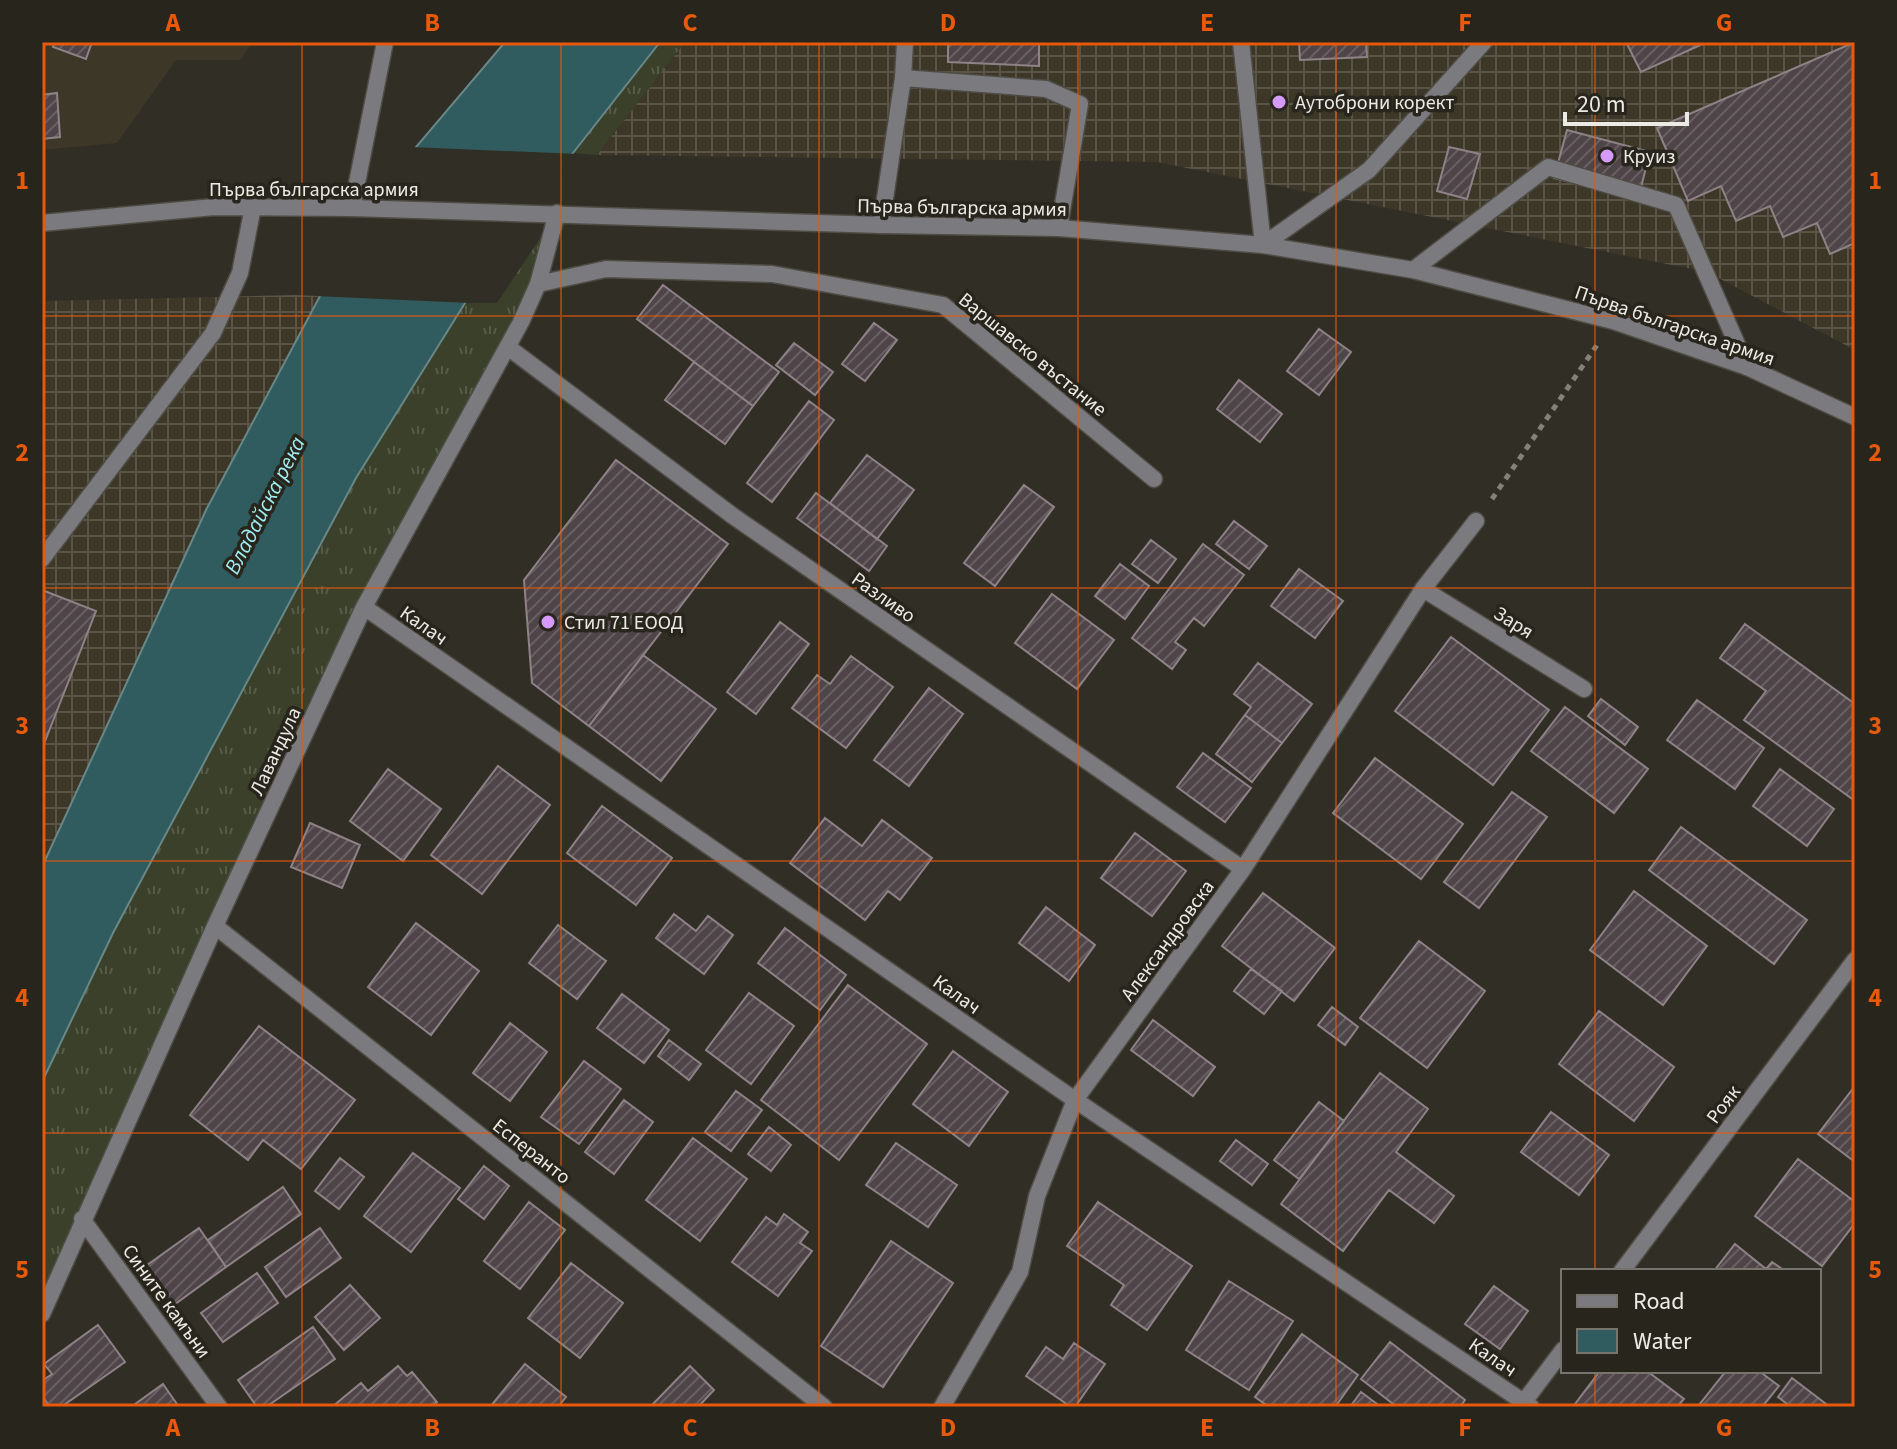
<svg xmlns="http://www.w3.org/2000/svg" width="1897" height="1449" font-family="'Source Sans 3',sans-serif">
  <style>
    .built { fill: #3d3728 }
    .industrial { fill: url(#industrial-grid) }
    .grass { fill: url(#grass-tufts) }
    .water { fill: #315c5f; stroke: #698787; stroke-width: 2 }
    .pier { fill: #312e26 }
    .building { fill: url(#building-hatch); stroke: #8e8287; stroke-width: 2 }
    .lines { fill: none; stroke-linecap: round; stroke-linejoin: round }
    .service-casing { stroke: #4f4c44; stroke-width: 19 }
    .minor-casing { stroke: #4f4c44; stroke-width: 19 }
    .tertiary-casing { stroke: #4f4c44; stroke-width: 19 }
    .path { stroke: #84817a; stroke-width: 5; stroke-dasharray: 6 6; stroke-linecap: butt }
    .service { stroke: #7a7a7f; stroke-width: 16 }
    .minor { stroke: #7a7a7f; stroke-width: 16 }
    .tertiary { stroke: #7a7a7f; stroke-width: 16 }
    .grid { fill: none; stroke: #e8590c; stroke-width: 2; stroke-opacity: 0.55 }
    .poi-dot { fill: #d69bfa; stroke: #28251c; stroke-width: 3 }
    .labels { text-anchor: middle; stroke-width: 7; stroke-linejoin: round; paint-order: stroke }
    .poi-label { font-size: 20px; fill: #eceae4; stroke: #28251c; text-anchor: start }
    .street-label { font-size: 20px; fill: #eceae4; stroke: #28251c }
    .water-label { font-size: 22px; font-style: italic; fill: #9feff3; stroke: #28251c }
    .neatline { fill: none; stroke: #e8590c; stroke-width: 3 }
    .grid-label { font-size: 26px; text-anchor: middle; font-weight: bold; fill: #e8590c }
  </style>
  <defs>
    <pattern id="industrial-grid" width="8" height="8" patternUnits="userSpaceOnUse" patternTransform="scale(2)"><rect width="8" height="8" fill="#3d3728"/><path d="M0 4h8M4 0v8" fill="none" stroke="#595447"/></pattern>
    <pattern id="grass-tufts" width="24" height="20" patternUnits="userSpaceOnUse" patternTransform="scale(2)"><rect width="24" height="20" fill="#3a4029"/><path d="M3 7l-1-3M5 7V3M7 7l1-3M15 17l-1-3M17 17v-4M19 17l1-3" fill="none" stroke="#575c48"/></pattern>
    <pattern id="building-hatch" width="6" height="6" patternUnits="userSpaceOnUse" patternTransform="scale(2)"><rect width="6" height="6" fill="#4f4448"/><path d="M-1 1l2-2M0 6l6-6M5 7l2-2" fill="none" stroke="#685f62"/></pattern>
  </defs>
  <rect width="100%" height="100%" fill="#312e26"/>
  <path class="built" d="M42 42H253L240 60H176L117 143 42 150Z"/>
  <path class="industrial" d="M685 42H1855V350L1707 272 1157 162 597 155Z
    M295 295 320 296 206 510 42 867V301Z"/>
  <path class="grass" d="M660 42H685L597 155 573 153Z
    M557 213 538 284 364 607 42 1314V1082L113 933 356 478 465 303H497Z"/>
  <path class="water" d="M505 42H660L573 153 465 303 356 478 113 933 42 1082V867L206 510 320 296 416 147Z"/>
  <path class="pier" d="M411 147 578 154 470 303 315 296Z"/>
  <path class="building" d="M55 42H92L86 59 53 47Z
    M948 42H1039V66L948 62Z
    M1299 42H1366L1367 57 1300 60Z
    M1626 42H1707L1641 72Z
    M1855 42V243L1830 254 1817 223 1783 237 1770 206 1736 221 1721 186 1688 201 1657 128Z
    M57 93 60 137 42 139V95Z
    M1567 130 1650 152 1638 199 1554 178Z
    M1449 147 1480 154 1467 199 1437 191Z
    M663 285 779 372 753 406 637 319Z
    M874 323 897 340 865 381 842 364Z
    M1319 329 1351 352 1319 395 1287 371Z
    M794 343 833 372 815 395 776 365Z
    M694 362 753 406 725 444 665 400Z
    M1239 380 1282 414 1260 442 1217 409Z
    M809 401 834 420 772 502 747 483Z
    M867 455 914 490 877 539 830 503Z
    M616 460 728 544 589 726 532 683 524 580Z
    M1024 485 1054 507 995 586 964 563Z
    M816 493 887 546 869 571 797 518Z
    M1234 521 1267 546 1249 569 1216 544Z
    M1151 540 1176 559 1158 583 1132 564Z
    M1203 544 1244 575 1204 626 1194 618 1175 642 1186 650 1172 669 1132 638Z
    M1120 564 1149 586 1125 619 1095 596Z
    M1299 569 1343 601 1315 638 1271 606Z
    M42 590 96 611 42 749Z
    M1052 594 1114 640 1077 689 1015 643Z
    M780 622 809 644 756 714 727 692Z
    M1745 624 1855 704V801L1744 720 1766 691 1720 658Z
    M1451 637 1549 710 1493 785 1395 711Z
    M643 655 716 709 661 781 589 726Z
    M851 656 893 687 846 748 792 708 817 675 830 684Z
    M1258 663 1312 704 1282 743 1245 715 1251 707 1234 694Z
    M929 688 963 714 909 786 874 760Z
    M1601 699 1638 727 1625 745 1588 716Z
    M1697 700 1764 748 1735 789 1667 740Z
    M1565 707 1648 769 1614 813 1531 751Z
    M1245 715 1282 743 1252 782 1216 754Z
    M1203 753 1251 788 1225 822 1177 787Z
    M1375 758 1463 824 1421 879 1333 813Z
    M498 766 550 805 482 894 431 855Z
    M388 769 441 809 403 861 350 821Z
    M1780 769 1834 809 1807 846 1753 806Z
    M1512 792 1547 817 1479 908 1444 882Z
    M602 806 672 858 636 905 567 853Z
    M825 818 862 846 882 820 932 858 900 900 888 891 865 920 790 863Z
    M310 823 360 845 342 888 291 867Z
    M1681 827 1807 920 1774 964 1649 870Z
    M1135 833 1186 871 1152 916 1101 878Z
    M1634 891 1707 946 1663 1005 1590 950Z
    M1263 893 1335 948 1294 1001 1222 946Z
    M1046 907 1095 945 1069 981 1019 943Z
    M674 914 696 931 708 916 733 935 704 974 656 938Z
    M416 923 479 971 431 1035 368 987Z
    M558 925 606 961 577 999 529 963Z
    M785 928 846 975 820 1010 758 963Z
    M1419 941 1485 991 1427 1068 1360 1018Z
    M1251 969 1282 991 1264 1014 1234 991Z
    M848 985 927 1044 839 1160 761 1100Z
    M749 993 794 1026 751 1084 706 1050Z
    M622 994 669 1030 644 1063 597 1028Z
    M1332 1007 1358 1027 1345 1045 1318 1025Z
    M1599 1011 1674 1067 1634 1121 1559 1064Z
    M1153 1020 1215 1067 1193 1096 1131 1050Z
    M510 1023 547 1052 510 1101 473 1073Z
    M259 1026 355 1100 301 1169 263 1140 248 1160 190 1115Z
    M669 1040 701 1064 689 1080 658 1056Z
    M953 1051 1008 1092 969 1146 913 1104Z
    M584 1061 621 1089 579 1144 541 1117Z
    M1380 1073 1428 1109 1396 1152 1454 1196 1434 1223 1389 1190 1343 1251 1281 1204Z
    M1855 1086V1162L1818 1134Z
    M736 1091 762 1110 731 1151 705 1132Z
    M624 1100 653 1122 614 1174 585 1152Z
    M1319 1102 1344 1121 1299 1179 1274 1160Z
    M1551 1112 1609 1155 1579 1195 1521 1152Z
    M769 1127 791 1145 771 1171 748 1154Z
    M693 1138 747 1179 700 1241 646 1200Z
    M1236 1140 1268 1164 1252 1185 1220 1161Z
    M896 1143 957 1185 928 1227 866 1185Z
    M413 1153 460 1188 411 1252 364 1216Z
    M340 1158 364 1177 339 1209 315 1191Z
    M1798 1159 1855 1202V1223L1822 1266 1755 1216Z
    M484 1166 509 1186 484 1219 458 1199Z
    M283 1187 301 1214 226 1267 208 1240Z
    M529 1202 565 1230 520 1289 484 1261Z
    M1098 1202 1192 1266 1147 1330 1111 1305 1124 1285 1067 1246Z
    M784 1214 808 1232 800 1243 812 1251 778 1296 732 1262 766 1217 777 1225Z
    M199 1228 226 1267 171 1307 143 1268Z
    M320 1228 341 1258 286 1297 265 1267Z
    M891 1241 953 1283 883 1387 821 1346Z
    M1735 1244 1766 1269 1772 1262 1785 1271H1714Z
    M571 1263 623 1303 580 1358 528 1318Z
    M257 1273 278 1303 223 1342 201 1313Z
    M1229 1281 1293 1321 1249 1390 1186 1350Z
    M350 1285 380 1318 344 1350 315 1317Z
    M1494 1286 1528 1311 1500 1349 1465 1324Z
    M98 1325 125 1362 61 1407H50L42 1396V1381L52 1374 44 1364Z
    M313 1327 335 1359 266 1407H257L238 1380Z
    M1302 1334 1358 1375 1335 1407H1269L1255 1397Z
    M1390 1342 1465 1400 1460 1407H1397L1361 1379Z
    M1074 1343 1105 1364 1075 1407H1071L1026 1376 1046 1347 1063 1359Z
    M525 1364 566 1397 558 1407H490Z
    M398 1366 407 1376 412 1372 437 1402 431 1407H332L361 1383 368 1391Z
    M690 1366 714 1390 698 1407H650Z
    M1600 1371H1647L1684 1399 1677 1407H1579L1575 1404Z
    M1726 1371H1759L1779 1386 1762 1407H1701L1699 1405Z
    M1792 1378 1830 1407H1791L1778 1397Z
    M163 1384 179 1407H131Z
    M1361 1392 1381 1407H1350Z"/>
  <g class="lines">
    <defs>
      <path id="service" d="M1241 42 1263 245 1369 170 1484 42
        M903 78 1046 89 1080 104 1059 228
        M352 208 385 42
        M881 225 903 78 905 42
        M1413 270 1548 167 1676 205 1747 367
        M538 284 606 269 772 274 943 305 1154 479
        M42 559 213 333 240 273 253 207"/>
      <path id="minor" d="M509 348 733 516 1243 869
        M1423 589 1584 689
        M364 607 1075 1100 1531 1407
        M215 926 824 1407
        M82 1219 219 1407
        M42 1314 215 926 364 607 521 322 538 284 557 213
        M942 1407 1020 1272 1037 1196 1075 1100 1243 869 1423 589 1476 521"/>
      <path id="tertiary" d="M42 223 214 207 352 208 881 225 1059 228 1263 245 1413 270 1613 321 1747 367 1855 417
        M1622 1271 1855 960
        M1520 1407 1563 1350"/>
    </defs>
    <use href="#service" class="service-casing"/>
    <use href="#minor" class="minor-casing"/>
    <use href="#tertiary" class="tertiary-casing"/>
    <path class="path" d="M1492 499 1597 345"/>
    <use href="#service" class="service"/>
    <use href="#minor" class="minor"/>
    <use href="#tertiary" class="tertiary"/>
  </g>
  <path class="grid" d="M302 42V1407M561 42V1407M819 42V1407M1078 42V1407M1336 42V1407M1595 42V1271M42 316H1855M42 588H1855M42 861H1855M42 1133H1855M1595 1371V1407"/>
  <g class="poi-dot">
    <circle cx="1279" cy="102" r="8"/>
    <circle cx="1607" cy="156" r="8"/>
    <circle cx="548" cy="622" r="8"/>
  </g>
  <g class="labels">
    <g class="poi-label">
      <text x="1295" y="109">Аутоброни корект</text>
      <text x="1623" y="163">Круиз</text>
      <text x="564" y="629">Стил 71 ЕООД</text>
    </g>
    <g class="street-label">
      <text x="314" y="196">Първа българска армия</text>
      <text transform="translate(962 207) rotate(1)" y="7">Първа българска армия</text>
      <text transform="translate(1675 325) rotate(19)" y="7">Първа българска армия</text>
      <text transform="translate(1033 354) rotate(39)" y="7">Варшавско въстание</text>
      <text transform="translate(884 597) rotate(35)" y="7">Разливо</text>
      <text transform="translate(1514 622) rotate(32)" y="7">Заря</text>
      <text transform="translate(424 625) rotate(35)" y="7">Калач</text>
      <text transform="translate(275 751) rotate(-65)" y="7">Лавандула</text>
      <text transform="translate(1167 940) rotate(-54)" y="7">Александровска</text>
      <text transform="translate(957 994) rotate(35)" y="7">Калач</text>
      <text transform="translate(1723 1104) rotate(-53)" y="7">Рояк</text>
      <text transform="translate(532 1151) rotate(38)" y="7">Есперанто</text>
      <text transform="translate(167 1301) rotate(54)" y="7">Сините камъни</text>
      <text transform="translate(1493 1357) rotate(34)" y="7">Калач</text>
    </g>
    <g class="water-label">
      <text transform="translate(264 505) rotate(-63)" y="8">Владайска река</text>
    </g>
  </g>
  <rect width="1897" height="1449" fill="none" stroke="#28251c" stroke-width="88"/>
  <rect x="1561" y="1269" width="260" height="104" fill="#28251c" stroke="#76746c" stroke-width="2"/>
  <rect x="1577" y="1295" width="40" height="12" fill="#7a7a7f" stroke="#76746c" stroke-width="2"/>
  <text x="1633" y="1309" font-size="24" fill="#eceae4">Road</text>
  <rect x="1577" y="1329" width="40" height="24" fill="#315c5f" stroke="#76746c" stroke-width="2"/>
  <text x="1633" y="1349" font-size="24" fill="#eceae4">Water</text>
  <path d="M1565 112v12h122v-12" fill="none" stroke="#eceae4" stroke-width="4"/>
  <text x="1577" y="112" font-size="24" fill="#eceae4" stroke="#28251c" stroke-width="6" paint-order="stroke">20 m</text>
  <rect x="44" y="44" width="1809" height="1361" class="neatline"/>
  <g class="grid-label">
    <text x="173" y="31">A</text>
    <text x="432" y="31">B</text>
    <text x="690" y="31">C</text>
    <text x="948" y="31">D</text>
    <text x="1207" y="31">E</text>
    <text x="1465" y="31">F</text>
    <text x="1724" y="31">G</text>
    <text x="22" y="189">1</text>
    <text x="1875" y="189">1</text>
    <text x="22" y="461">2</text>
    <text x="1875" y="461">2</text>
    <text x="22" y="734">3</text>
    <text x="1875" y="734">3</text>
    <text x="22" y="1006">4</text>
    <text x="1875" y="1006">4</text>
    <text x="22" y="1278">5</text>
    <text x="1875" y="1278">5</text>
    <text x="173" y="1436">A</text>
    <text x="432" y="1436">B</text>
    <text x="690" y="1436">C</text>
    <text x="948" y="1436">D</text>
    <text x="1207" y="1436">E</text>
    <text x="1465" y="1436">F</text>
    <text x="1724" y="1436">G</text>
  </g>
</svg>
